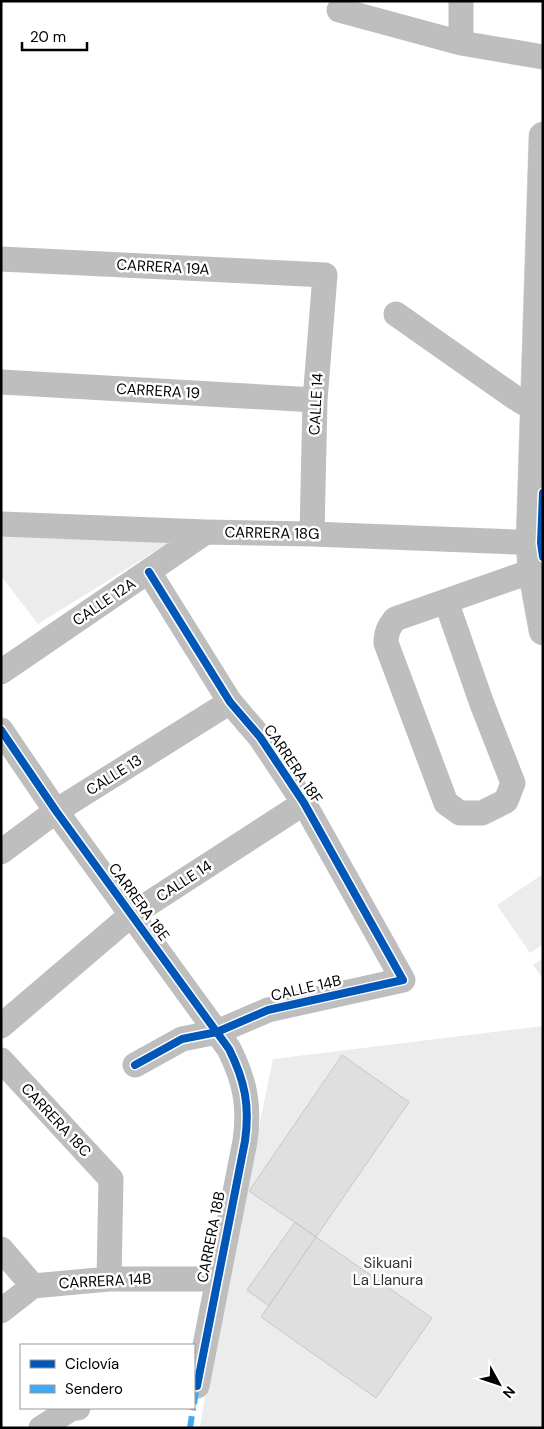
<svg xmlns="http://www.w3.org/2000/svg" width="544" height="1429" font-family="'DM Sans',sans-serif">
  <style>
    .green { fill: #ececec }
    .building { fill: #dfdfdf; stroke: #c7c7c7 }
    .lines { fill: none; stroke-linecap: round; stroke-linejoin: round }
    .major-casing { stroke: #dbdbdb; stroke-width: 29 }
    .minor { stroke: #bebebe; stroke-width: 25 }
    .major { stroke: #bebebe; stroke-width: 28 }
    .quiet { stroke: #3fa9f5; stroke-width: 6; stroke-dasharray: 12 6; stroke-linecap: butt }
    .cycleway-casing { stroke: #fff; stroke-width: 11 }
    .cycleway { stroke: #0057b8; stroke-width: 8 }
    .labels { text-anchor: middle; stroke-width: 5; stroke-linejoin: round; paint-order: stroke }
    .street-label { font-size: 15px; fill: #000; stroke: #fff }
    .park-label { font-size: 15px; fill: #333; stroke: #fff }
  </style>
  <rect width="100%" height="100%" fill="#fff"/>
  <path class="green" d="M1 531 178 537 38 624 1 576Z
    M543 874V944L530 953 497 905Z
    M543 958V979L533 965Z
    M543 1026V1428H200L209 1368 273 1059Z"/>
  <path class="building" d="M342 1055 409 1102 316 1237 249 1191Z
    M295 1222 316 1237 269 1306 247 1290Z
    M316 1237 432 1318 376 1398 261 1317Z"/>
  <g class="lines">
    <defs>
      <path id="major" d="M543 136 530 543 532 571 543 631"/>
    </defs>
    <use href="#major" class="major-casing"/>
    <path class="minor" d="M461 1V43
      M339 10 461 43 543 57
      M1 259 325 275 315 400 312 534
      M396 314 514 397 534 409
      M1 382 315 400
      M1 524 206 532 312 534 543 543
      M446 601 482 704 513 783 506 801 482 813H460L446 803 386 643C386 632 389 627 395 619L532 571
      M1 672 206 532
      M1 730 56 811 229 1049C245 1081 250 1106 245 1141L197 1386H194
      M1 852 56 811 230 702
      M1 1026 131 915 304 803
      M1 1060 111 1179 109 1279
      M135 1065 182 1039 217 1032 268 1010 403 980 304 803 260 737 230 702 149 572
      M1 1249 33 1286
      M1 1311 33 1286 109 1279H217
      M41 1428 71 1409 78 1408"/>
    <use href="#major" class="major"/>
    <path class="quiet" d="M194 1404 197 1386
      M190 1428 193 1408"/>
    <defs>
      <path id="cycleway" d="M543 493 541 543 543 557
        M1 730 56 811 229 1049C245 1081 250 1106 245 1141L197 1386H194
        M135 1065 182 1039 217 1032 268 1010 403 980 304 803 260 737 230 702 149 572"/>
    </defs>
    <use href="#cycleway" class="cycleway-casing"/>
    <use href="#cycleway" class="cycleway"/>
  </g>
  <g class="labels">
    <g class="street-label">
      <text transform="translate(163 267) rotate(3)" y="5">CARRERA 19A</text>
      <text transform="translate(158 391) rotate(3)" y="5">CARRERA 19</text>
      <text transform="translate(316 404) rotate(-87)" y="5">CALLE 14</text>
      <text transform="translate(272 533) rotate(1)" y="5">CARRERA 18G</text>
      <text transform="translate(104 602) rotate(-34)" y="5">CALLE 12A</text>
      <text transform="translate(293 764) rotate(56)" y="5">CARRERA 18F</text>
      <text transform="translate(114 775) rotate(-32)" y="5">CALLE 13</text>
      <text transform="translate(184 881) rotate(-33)" y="5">CALLE 14</text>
      <text transform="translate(139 902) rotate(54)" y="5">CARRERA 18E</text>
      <text transform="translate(306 988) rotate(-13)" y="5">CALLE 14B</text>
      <text transform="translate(56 1120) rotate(47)" y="5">CARRERA 18C</text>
      <text transform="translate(211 1237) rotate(-79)" y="5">CARRERA 18B</text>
      <text transform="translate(105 1281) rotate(-3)" y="5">CARRERA 14B</text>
    </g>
    <g class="park-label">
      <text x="388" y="1268">Sikuani<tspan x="388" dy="17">La Llanura</tspan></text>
    </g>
  </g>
  <rect width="544" height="1429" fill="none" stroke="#000000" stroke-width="5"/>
  <rect x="20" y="1344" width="175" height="65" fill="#ffffff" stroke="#999999"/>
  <rect x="30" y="1360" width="25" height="8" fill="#0057b8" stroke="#999999"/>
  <text x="65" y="1369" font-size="15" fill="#000000">Ciclovía</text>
  <rect x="30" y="1385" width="25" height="8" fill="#3fa9f5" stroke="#999999"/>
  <text x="65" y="1394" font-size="15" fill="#000000">Sendero</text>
  <g transform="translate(499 1384) rotate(130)" stroke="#ffffff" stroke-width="4" paint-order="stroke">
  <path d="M0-4L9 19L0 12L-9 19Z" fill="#000000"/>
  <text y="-8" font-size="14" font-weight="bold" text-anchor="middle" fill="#000000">N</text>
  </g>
  <path d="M22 42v8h65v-8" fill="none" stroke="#000000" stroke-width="2.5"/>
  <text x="30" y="42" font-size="15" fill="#000000" stroke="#ffffff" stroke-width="4" paint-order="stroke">20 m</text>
</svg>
